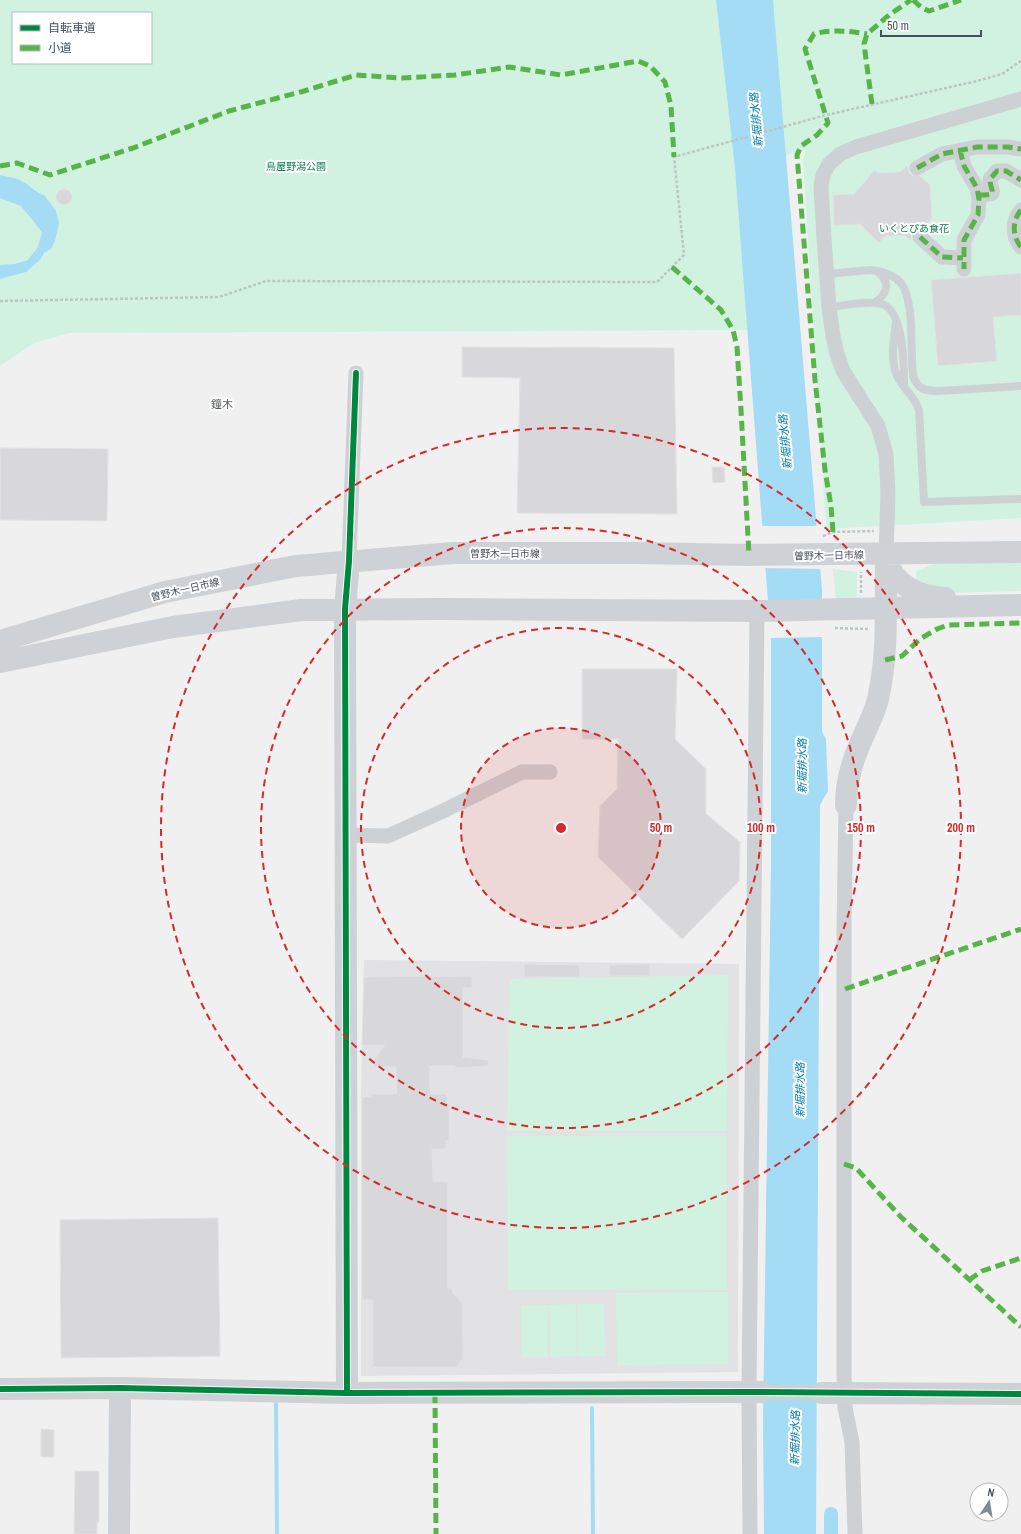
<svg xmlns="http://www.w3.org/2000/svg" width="1021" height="1534" font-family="'Archivo Narrow','Noto Sans JP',sans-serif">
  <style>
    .education { fill: #e2e1e3 }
    .green { fill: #d2f2e1; fill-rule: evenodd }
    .water { fill: #a3dcf4 }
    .pier { fill: #f1f0f0 }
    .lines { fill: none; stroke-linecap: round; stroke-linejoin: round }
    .stream { stroke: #a3dcf4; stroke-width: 4 }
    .canal { stroke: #a3dcf4; stroke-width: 14 }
    .building { fill: #d8d8db; stroke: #e2e2e3 }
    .path { stroke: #b9c6c4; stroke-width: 2.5; stroke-dasharray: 3 2; stroke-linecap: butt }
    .lane { stroke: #ced1d4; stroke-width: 8 }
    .street { stroke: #ced1d4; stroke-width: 15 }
    .secondary { stroke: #ced1d6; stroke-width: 22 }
    .quiet { stroke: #57b448; stroke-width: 5; stroke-dasharray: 10 5; stroke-linecap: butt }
    .cycleway-casing { stroke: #fff; stroke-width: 8 }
    .cycleway { stroke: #00873e; stroke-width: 6 }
    .ring { fill: none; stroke: #d62828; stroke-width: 2; stroke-dasharray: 7 5 }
    .labels { text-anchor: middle; stroke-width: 4; stroke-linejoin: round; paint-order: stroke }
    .park-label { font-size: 10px; fill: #0e8251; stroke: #fff }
    .street-label { font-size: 10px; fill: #45515f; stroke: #fff }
    .water-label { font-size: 11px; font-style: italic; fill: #017caf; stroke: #fff }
    .neighbourhood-label { font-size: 11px; fill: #5b5f65; stroke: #fff }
    .centre { fill: #d62828; stroke: #fff; stroke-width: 2 }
    .ring-label { font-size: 12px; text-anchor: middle; font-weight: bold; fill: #d62828; stroke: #fff; stroke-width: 4; stroke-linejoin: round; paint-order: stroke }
  </style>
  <rect width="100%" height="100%" fill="#f1f0f0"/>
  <path class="education" d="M364 960 739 964 738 1372 361 1376V1096Z"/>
  <path class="green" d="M0 0H1021V518L826 529 803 160 806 150 736 168 748 330 70 333 34 343 0 366ZM13 13H151V63H13Z
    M1021 557V591L955 593 942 592 916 586V571L936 563Z
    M833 569 857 572V598L836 601Z
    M728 975 727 1131H507L510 979Z
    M507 1136H727V1290H508Z
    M728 1292V1364L617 1365 616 1293Z
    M576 1304 577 1356 550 1357 549 1305Z
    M577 1304H604L605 1356H578Z
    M548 1305V1357L522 1358 521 1306Z"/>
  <path class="water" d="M716 0H773L822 590V732L826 739 828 791 820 805 816 1534H764L763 1423 771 863V641L735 168Z
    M0 175 18 179 27 184 34 190 45 196 56 211 59 223 55 241 51 249 44 253 40 260 26 272 0 279V265L15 264 28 260 38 247 42 232 21 206 0 198Z"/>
  <path class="pier" d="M760 526H818L822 569 763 568Z
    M824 602V637L768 638 766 603Z"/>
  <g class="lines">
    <path class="stream" d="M276 1404 277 1534
      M592 1408 593 1534"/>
    <path class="canal" d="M831 1514V1534"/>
  </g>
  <path class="building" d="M907 166 909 172 912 175 920 176 930 185 932 218 923 229 918 228 914 231 911 235 912 241 904 235 885 236 879 243 860 224 834 225 833 195 854 194 874 171 881 173 900 172Z
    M56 197a8 8 0 1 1 16 0a8 8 0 1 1-16 0Z
    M1021 273V315L993 317 997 361 938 366 931 280Z
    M462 347 674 348 677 514 517 513 520 378 462 377Z
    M0 448 108 449 107 521 0 520Z
    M712 467H724L725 482 713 483Z
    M582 669H677L675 739 706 769V814L740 842 739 881 682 939 598 857 600 806 617 789 618 739H582Z
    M524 964 580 965 579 977H524Z
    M650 964V976H610L609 965Z
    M472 976V988L463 987V1057L489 1060 488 1066 455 1068V1066H430V1094H447V1102L449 1103V1140L446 1141V1149H432L433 1181 448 1182V1288H452V1292L462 1303 463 1358 456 1367H373V1300H362V1097H371V1094H397L396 1067H374V1060L385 1045H362L364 977Z
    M218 1218 220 1356 61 1358 60 1220Z
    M41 1429 54 1430V1457H41Z
    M75 1471H99V1522L97 1523V1534H74Z"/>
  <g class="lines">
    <path class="path" d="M0 301 219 297 266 281 657 282 684 255 674 157 826 115 977 81 1002 74 1021 61
      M823 536 833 532 874 531
      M861 593V572
      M835 628 868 629"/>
    <path class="lane" d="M827 274 870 270C882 271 893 274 901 283 915 301 910 352 913 376 918 389 924 391 938 391L1021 386
      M874 303C888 294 891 282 877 271
      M829 307C844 306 868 300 882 304 904 311 904 366 904 385
      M896 322C894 338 890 360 897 376 903 389 914 395 919 410L924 502 1021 499"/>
    <path class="street" d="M960 150 964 166 977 188 979 199 978 215 964 240V269
      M917 168 942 154 977 147H1008L1021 149
      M979 195C1000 195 990 192 990 179L997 171H1006L1021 180
      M1021 210C1012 221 1012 236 1021 247
      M920 237 942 257 963 258
      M886 554 888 493 886 454 878 426 843 371 837 354 833 336 829 307 824 238 821 186 823 175 829 164 840 154 856 147 1021 99
      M349 561 356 373
      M846 805 844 929V1376L845 1408 852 1442 855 1534
      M345 835 388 836 441 812 522 772H550
      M762 1392 822 1393
      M750 1534 749 1392 757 611"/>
    <path class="secondary" d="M886 557C892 585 920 597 945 598
      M0 641 165 592 296 566 453 553H638L749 555 1021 552
      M0 662 173 627 301 610 441 609 761 611 1021 605
      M846 805C846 783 851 764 860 744 866 729 874 715 878 699 889 651 885 602 886 554
      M0 1389 120 1388 347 1393 762 1392
      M347 1393 345 609 349 561
      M822 1393 1021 1394
      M119 1534 120 1388"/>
    <path class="quiet" d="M913 0 922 8 929 11 961 0
      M872 104 864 44 867 34 889 15 911 0
      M960 150 964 166 977 188 979 199 978 215 964 240V269
      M0 166 17 163 50 175 133 148 229 111 304 91 356 75 402 78 455 75 509 67 561 75 638 61 650 66 665 82 671 106 674 157
      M917 168 942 154 977 147H1008L1021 149
      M979 195C1000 195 990 192 990 179L997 171H1006L1021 180
      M1021 210C1012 221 1012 236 1021 247
      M920 237 942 257 963 258
      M672 267 721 310 733 330 737 347 741 410 749 555
      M833 532 831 506 825 470 815 380 797 155 801 146 817 135 828 123 805 49 814 34C832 29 849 31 867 34
      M885 660 902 656 920 639 937 629 948 625 1021 623
      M845 989 1021 929
      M844 1164 856 1168 901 1217 1021 1327
      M969 1280 982 1271 1021 1258
      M435 1393 436 1534"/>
    <defs>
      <path id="cycleway" d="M0 1389 120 1388 347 1393 749 1392 1021 1394
        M347 1393 345 609 349 561 356 373"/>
    </defs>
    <use href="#cycleway" class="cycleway-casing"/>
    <use href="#cycleway" class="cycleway"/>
  </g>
  <circle cx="561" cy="828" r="100" fill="#d62828" fill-opacity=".12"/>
  <g class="ring">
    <circle cx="561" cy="828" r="100"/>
    <circle cx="561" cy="828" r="200"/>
    <circle cx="561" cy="828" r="300"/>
    <circle cx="561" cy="828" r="400"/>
  </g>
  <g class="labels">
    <g class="park-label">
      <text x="296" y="170">鳥屋野潟公園</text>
      <text x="914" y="232">いくとぴあ食花</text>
    </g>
    <g class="street-label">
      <text x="505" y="557">曽野木一日市線</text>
      <text transform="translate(829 555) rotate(-1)" y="4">曽野木一日市線</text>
      <text transform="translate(185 589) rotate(-13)" y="4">曽野木一日市線</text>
    </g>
    <g class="water-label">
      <text transform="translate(756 120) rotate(-95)" y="4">新堀排水路</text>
      <text transform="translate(785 442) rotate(-95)" y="4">新堀排水路</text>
      <text transform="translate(802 766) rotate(-90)" y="4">新堀排水路</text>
      <text transform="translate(800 1090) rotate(-90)" y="4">新堀排水路</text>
      <text transform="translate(795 1438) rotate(-89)" y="4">新堀排水路</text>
    </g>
    <g class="neighbourhood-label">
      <text x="222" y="408">鐘木</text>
    </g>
  </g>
  <circle cx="561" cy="828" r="6" class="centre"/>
  <g class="ring-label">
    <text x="661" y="832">50 m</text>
    <text x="761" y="832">100 m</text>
    <text x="861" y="832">150 m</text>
    <text x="961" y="832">200 m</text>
  </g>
  <rect x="12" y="12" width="140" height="52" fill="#ffffff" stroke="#b5b9bf"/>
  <rect x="20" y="25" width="20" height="6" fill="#00873e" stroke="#b5b9bf"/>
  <text x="48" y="32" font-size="12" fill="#45515f">自転車道</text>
  <rect x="20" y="45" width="20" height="6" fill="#57b448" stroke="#b5b9bf"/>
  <text x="48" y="52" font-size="12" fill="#45515f">小道</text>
  <g transform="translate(989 1502) rotate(12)"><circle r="19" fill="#ffffff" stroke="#b5b9bf"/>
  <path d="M0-3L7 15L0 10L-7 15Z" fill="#818992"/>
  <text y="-6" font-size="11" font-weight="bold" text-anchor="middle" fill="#45515f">N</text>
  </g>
  <path d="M881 30v6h100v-6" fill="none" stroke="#45515f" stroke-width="2"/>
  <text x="887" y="30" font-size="12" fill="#45515f" stroke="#ffffff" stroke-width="3" paint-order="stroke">50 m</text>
</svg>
